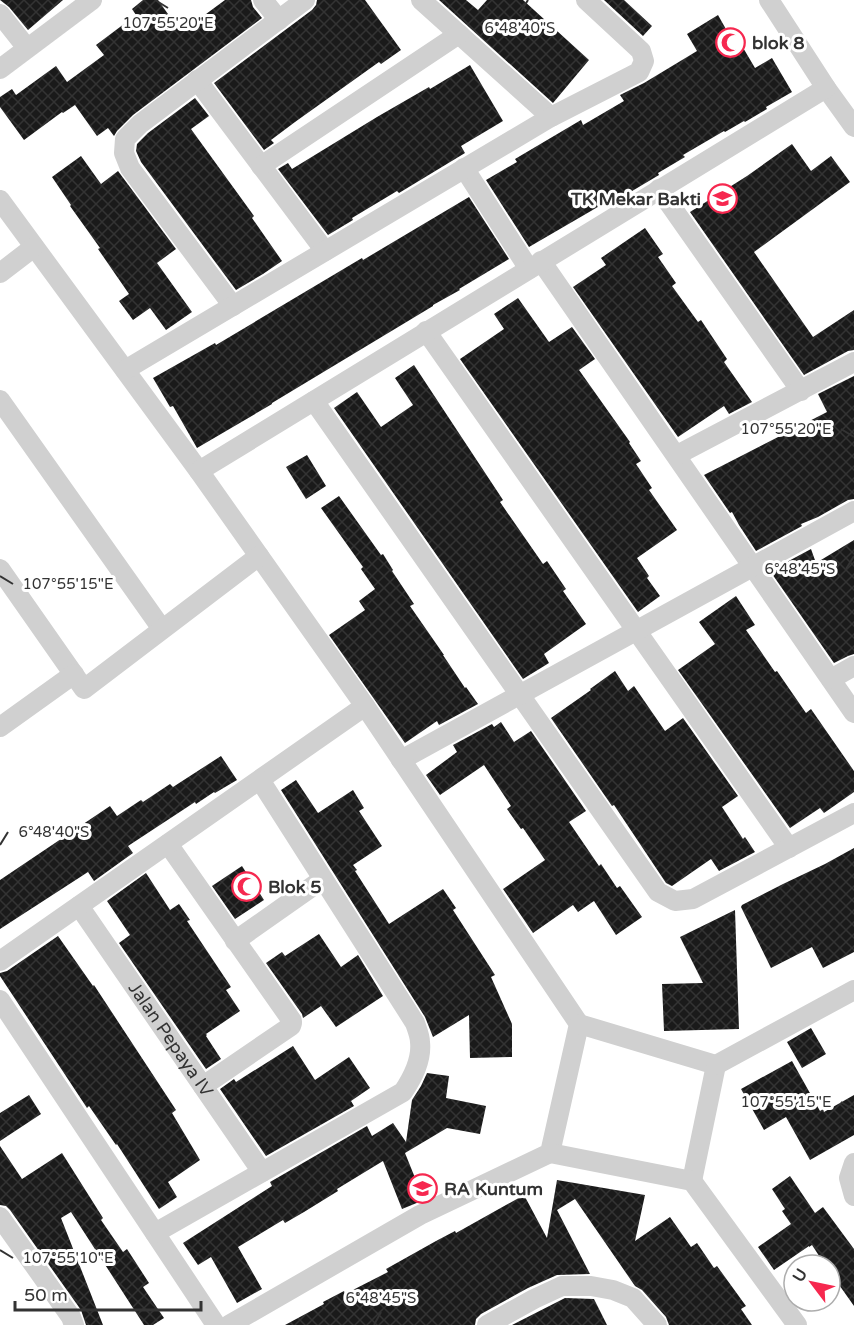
<svg xmlns="http://www.w3.org/2000/svg" width="854" height="1325" font-family="'Varela Round',sans-serif">
  <style>
    .building { fill: url(#building-cross-hatch) }
    .lines { fill: none; stroke-linecap: round; stroke-linejoin: round }
    .street { stroke: #d0d0d0; stroke-width: 20 }
    .ticks { fill: none; stroke: #333; stroke-width: 2 }
    .labels { text-anchor: middle; stroke-width: 6; stroke-linejoin: round; paint-order: stroke }
    .poi-label { font-size: 18px; font-weight: bold; fill: #333; stroke: #fff; text-anchor: start }
    .street-label { font-size: 18px; fill: #333; stroke: #fff }
    .ticks-label { font-size: 15px; text-anchor: middle; fill: #333; stroke: #fff; stroke-width: 6; stroke-linejoin: round; paint-order: stroke }
  </style>
  <defs>
    <pattern id="building-cross-hatch" width="8" height="8" patternUnits="userSpaceOnUse" patternTransform="scale(1.5)"><rect width="8" height="8" fill="#1a1a1a"/><path d="M0 0l8 8M0 8l8-8" fill="none" stroke="#333"/></pattern>
  </defs>
  <rect width="100%" height="100%" fill="#fff"/>
  <path class="building" d="M0 0H63L28 30 9 7Z
    M143 0H158L178 28 180 27 183 31 225 0H251L253 7 262 18 133 115 117 131 114 136 108 128 97 136 75 105 63 113 62 112 24 140 0 107V97L12 89 16 95 56 66 67 82 104 55 96 45 136 15 132 9Z
    M317 0H365L401 50 381 64 379 62 295 122 271 140 274 143 264 150 214 83 312 10 316 5Z
    M439 0H466L478 10 487 0H523L589 60 553 103Z
    M604 0H624L652 26 643 36Z
    M718 15 727 31 732 29 755 68 772 58 792 92 766 107 767 109 745 122 744 121 725 132 724 131 683 155 685 157 658 173 659 175 617 200 615 197 529 247 486 180 517 162 515 159 581 120 583 125 624 101 620 95 644 83 697 51 687 34Z
    M470 65 503 121 461 146 465 153 399 193 397 191 352 218 353 220 328 235 278 169 288 163 292 169 377 117 429 87 430 89Z
    M195 98 209 116 191 129 254 216 252 218 282 261 263 274 236 290 141 162 136 151 137 144 148 133Z
    M792 144 811 171 831 156 850 182 754 252 813 337 854 310V350L848 351 804 375 690 212 747 176Z
    M81 156 101 184 118 171 176 249 157 263 192 312 166 330 150 308 133 320 119 301 129 294 98 249 100 248 70 206 71 205 52 177Z
    M469 197 509 259 459 289 460 290 433 305V306L272 403V404L197 448 173 406 170 407 153 378 215 343 216 345 362 258 363 260Z
    M645 228 663 254 658 257 676 283 672 286 698 322 701 320 727 359 724 362 752 402 729 414 724 406 678 437 573 287 606 265 601 258Z
    M518 298 549 342 572 327 595 359 579 370 630 442 629 443 641 461 636 464 652 488 649 490 677 530 637 558 649 576 647 578 660 596 638 612 460 359 504 329 494 314Z
    M414 365 503 500 500 502 543 564 547 561 566 589 563 591 586 624 544 654 549 663 523 679 334 408 357 392 381 427 413 405 395 378Z
    M854 376V499L848 500 818 517 801 524 802 526 756 551 739 525 732 512 730 513 704 475 827 412 818 394Z
    M307 455 326 486 306 499 286 467Z
    M339 496 381 555 383 554 393 570 392 571 414 604 410 606 444 655H443L465 688 466 687 478 704 439 725 437 721 405 743 329 635 365 610 359 601 375 589 361 569 363 567 321 508Z
    M854 540V654L848 656 834 663 770 571 811 549 816 563Z
    M736 596 755 625 746 630 775 672 777 671 806 713 811 709 854 771V792L824 813 820 808 790 828 678 670 715 644 699 622Z
    M615 671 628 691 634 686 665 731 683 718 738 796 722 807 743 839 745 837 755 852 719 871 711 859 672 886 666 883 614 805 612 806 551 718 591 690 590 689Z
    M501 722 514 742 531 731 586 811 569 822 599 866 601 864 617 888 620 886 642 917 616 935 594 901 578 912 573 905 533 933 503 889 545 860 523 828 521 829 507 809 511 806 484 765 440 795 426 775 457 752 453 745 492 724 494 727Z
    M221 756 237 780 215 793 214 792 196 804 195 802 128 846 133 853 94 881 88 872 0 929V880L110 806 117 816 141 800 143 802 170 784 173 787Z
    M296 780 318 813 353 790 364 808 359 811 382 846 353 865 357 870 355 871 389 924 443 889 456 908 453 910 495 975 491 977 512 1024V1057L470 1058 469 1015 433 1037 425 1017 281 790Z
    M854 848V952L823 968 812 947 771 968 741 907 742 905 783 884 825 864Z
    M242 866 264 900 235 919 212 886Z
    M146 873 170 910 179 904 190 920 187 921 231 987 226 990 240 1011 206 1034 207 1035 206 1036 221 1059 206 1069 119 943 130 935 107 901Z
    M735 910 739 1029 664 1031 662 984 703 983 680 937Z
    M319 934 341 967 358 955 383 996 336 1027 321 1006 303 1018 302 1014 266 963 282 952 285 956Z
    M58 936 93 986 94 985 176 1110 172 1113 200 1160 168 1182 177 1197 159 1209 117 1144 116 1145 89 1106 87 1108 0 976V973L7 971Z
    M811 1028 826 1054 802 1068 787 1042Z
    M293 1046 315 1080 349 1057 370 1088 351 1101 354 1106 266 1156 220 1089 234 1079 236 1082Z
    M792 1061 820 1111 823 1109 824 1112 854 1095V1135L810 1160 786 1117 764 1130 741 1089Z
    M427 1073 449 1076 446 1098 486 1106 480 1134 447 1128 405 1153 424 1200 402 1209 383 1161 337 1189 338 1191 304 1212 285 1223 283 1220 238 1247 262 1289 237 1303 211 1257 198 1265 183 1243 272 1186 270 1182 367 1126 372 1136 393 1123 406 1142 412 1100 421 1086Z
    M29 1095 41 1114 0 1141V1113Z
    M0 1146 22 1179 62 1153 103 1218 101 1220 123 1252 127 1249 149 1283 143 1287 164 1318 153 1325H144L71 1212 61 1218 103 1325H86L81 1310 10 1210 6 1206 0 1205Z
    M790 1176 815 1213 823 1207 854 1249V1306L830 1272V1265H825L812 1245 809 1247V1246L774 1270 758 1247 791 1224 782 1211 785 1209 772 1189Z
    M557 1180 645 1195 635 1241 670 1217 691 1247 697 1243 714 1268 717 1266 746 1306 741 1309 752 1325H669L666 1317 642 1290 635 1286 575 1199 557 1210 590 1274 557 1275 528 1288 481 1314 476 1319 475 1325H285L324 1304 323 1302 344 1291 345 1294 388 1272 386 1269 436 1241 455 1231 456 1233 524 1195 547 1238Z
    M565 1298 594 1299 607 1325H512Z"/>
  <g class="lines">
    <g class="street">
      <path d="M263 0 279 20"/>
      <path d="M421 0 551 117"/>
      <path d="M769 0 826 88 854 127"/>
      <path d="M0 14 27 48"/>
      <path d="M0 69 92 0"/>
      <path d="M197 80 325 251"/>
      <path d="M261 166 459 34"/>
      <path d="M464 168 529 269"/>
      <path d="M659 189 801 391"/>
      <path d="M0 200 199 471 365 706"/>
      <path d="M541 261 854 713"/>
      <path d="M0 273 34 247"/>
      <path d="M233 306 130 168 124 153 125 139 140 124 305 0"/>
      <path d="M426 331 789 848"/>
      <path d="M125 370 551 117 639 72 644 61 641 51 586 0"/>
      <path d="M0 400 162 629"/>
      <path d="M314 401 658 892 675 901 693 899 854 813"/>
      <path d="M677 455 854 362"/>
      <path d="M199 471 826 88"/>
      <path d="M0 569 84 689 259 556"/>
      <path d="M831 679 854 666"/>
      <path d="M0 727 74 674"/>
      <path d="M401 760 854 511"/>
      <path d="M168 844 292 1021V1023L291 1026 203 1086"/>
      <path id="s1" d="M79 906 262 1172"/>
      <path d="M235 941 323 879"/>
      <path d="M0 961 365 706 579 1024 550 1153 420 1215 229 1325"/>
      <path d="M0 1000 216 1325"/>
      <path d="M579 1024 716 1065 692 1181"/>
      <path d="M716 1065 854 990"/>
      <path d="M550 1153 692 1181 797 1325"/>
      <path d="M854 1163 849 1178 854 1196"/>
      <path d="M0 1217 71 1317 74 1325"/>
      <path d="M155 1233 403 1092C413 1077 422 1060 420 1042 420 1036 417 1029 415 1023L260 780"/>
      <path d="M487 1325 534 1299 562 1286H591L613 1290 633 1298 657 1325"/>
    </g>
  </g>
  <path class="ticks" d="M155 0 168 8M520 13 528 0M841 429 854 437M846 569 854 556M0 576 13 584M0 845 8 832M841 1102 854 1110M0 1250 13 1258M374 1325 381 1312"/>
  <defs>
    <symbol id="mosque-ring" viewBox="-11 -11 22 22"><circle r="9.5" fill="#fff" stroke="#f6284f" stroke-width="1.5"/><path d="M3.5-4.9A6 6 0 1 0 3.5 4.9A5 5 0 1 1 3.5-4.9Z" fill="#f6284f"/></symbol>
    <symbol id="school-ring" viewBox="-11 -11 22 22"><circle r="9.5" fill="#fff" stroke="#f6284f" stroke-width="1.5"/><path d="M0-5L7-2L0 1L-7-2ZM-4 1L0 2.5L4 1V4Q0 6-4 4Z" fill="#f6284f"/></symbol>
  </defs>
  <g fill-rule="evenodd">
    <use href="#mosque-ring" x="714" y="26" width="33" height="33"/>
    <use href="#school-ring" x="706" y="182" width="33" height="33"/>
    <use href="#mosque-ring" x="230" y="870" width="33" height="33"/>
    <use href="#school-ring" x="406" y="1172" width="33" height="33"/>
  </g>
  <g class="labels">
    <g class="poi-label">
      <text x="752" y="49">blok 8</text>
      <text x="701" y="205" text-anchor="end">TK Mekar Bakti</text>
      <text x="268" y="893">Blok 5</text>
      <text x="444" y="1195">RA Kuntum</text>
    </g>
    <g class="street-label">
      <text dy="6" stroke="none"><textPath href="#s1" startOffset="162">Jalan Pepaya IV</textPath></text>
    </g>
  </g>
  <g class="ticks-label">
    <text x="168" y="28">107°55'20"E</text>
    <text x="520" y="33">6°48'40"S</text>
    <text x="786" y="434">107°55'20"E</text>
    <text x="800" y="574">6°48'45"S</text>
    <text x="68" y="589">107°55'15"E</text>
    <text x="54" y="837">6°48'40"S</text>
    <text x="786" y="1107">107°55'15"E</text>
    <text x="68" y="1263">107°55'10"E</text>
    <text x="381" y="1303">6°48'45"S</text>
  </g>
  <g transform="translate(812 1283) rotate(302)"><circle r="28" fill="#ffffff" stroke="#adadad" stroke-width="1.5"/>
  <path d="M0-4.5L10 22L0 15L-10 22Z" fill="#f6284f"/>
  <text y="-9" font-size="16" font-weight="bold" text-anchor="middle" fill="#333333">U</text>
  </g>
  <path d="M15 1301v9h186v-9" fill="none" stroke="#333333" stroke-width="3"/>
  <text x="24" y="1301" font-size="18" fill="#333333" stroke="#ffffff" stroke-width="4.5" paint-order="stroke">50 m</text>
</svg>
